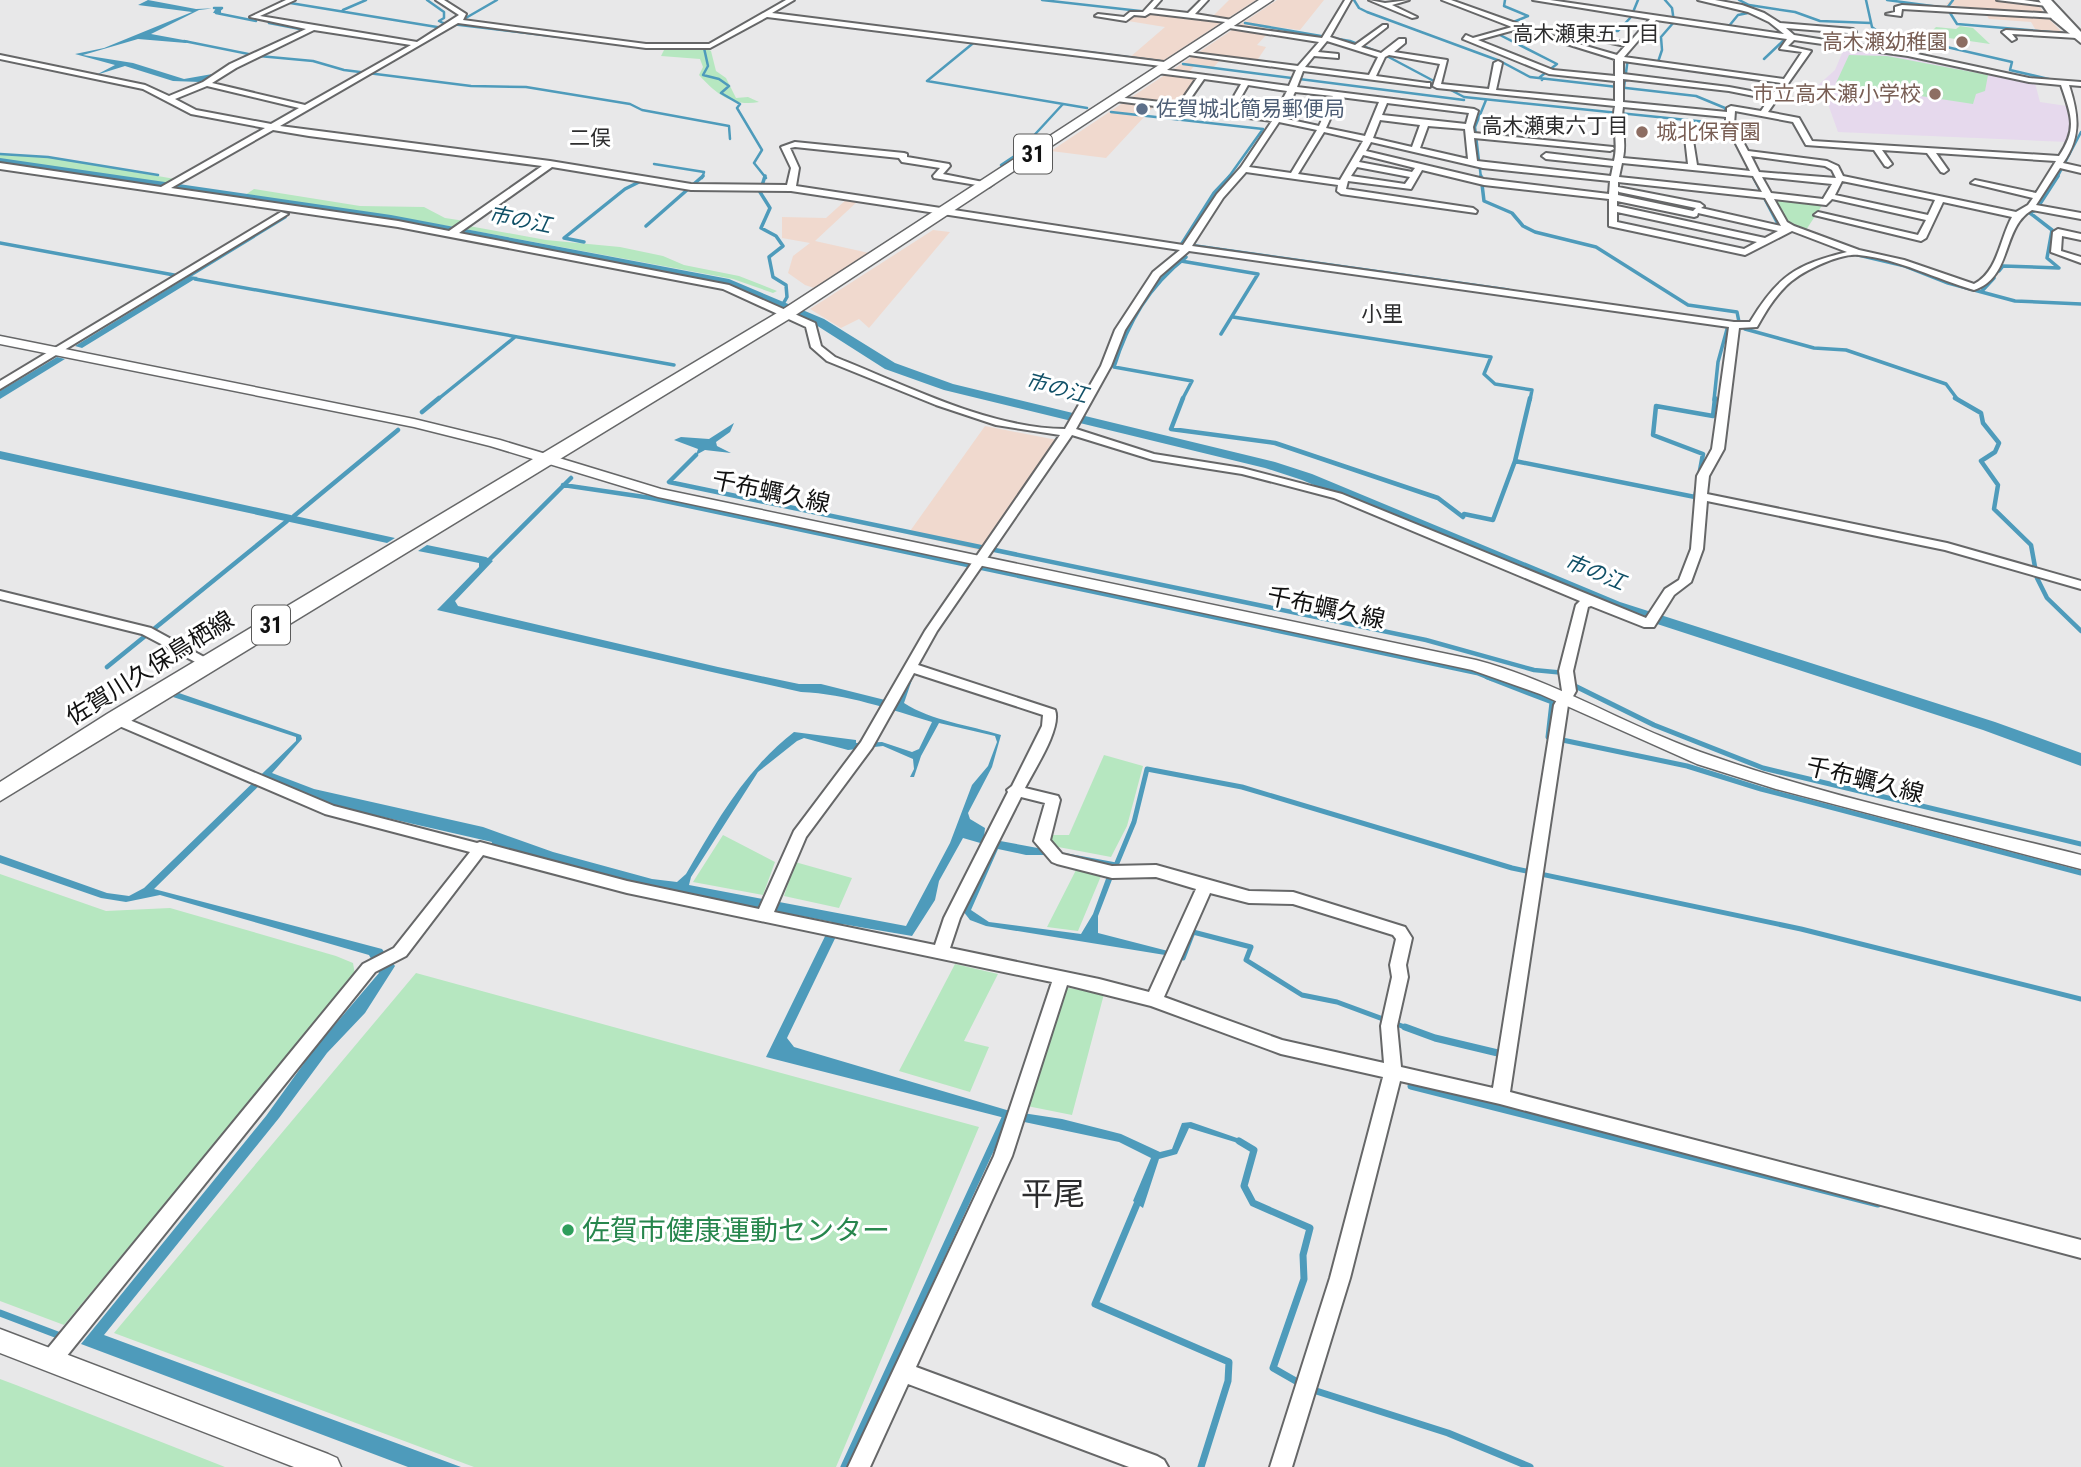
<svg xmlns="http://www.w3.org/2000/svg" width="2081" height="1467" font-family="'Roboto Condensed','Noto Sans JP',sans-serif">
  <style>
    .commercial { fill: #f0d9ce }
    .education { fill: #e6d9ed }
    .green { fill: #b6e7c0 }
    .water { fill: #4e9bbb; fill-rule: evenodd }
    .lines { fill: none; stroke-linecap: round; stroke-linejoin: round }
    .stream-far4 { stroke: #4e9bbb; stroke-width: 2.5 }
    .stream-far3 { stroke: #4e9bbb; stroke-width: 3.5 }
    .stream-far2 { stroke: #4e9bbb; stroke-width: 4.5 }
    .stream-far1 { stroke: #4e9bbb; stroke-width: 5 }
    .stream { stroke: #4e9bbb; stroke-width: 7 }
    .canal { fill: #4e9bbb; fill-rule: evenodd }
    .minor-casing { stroke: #666768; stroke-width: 4 }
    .tertiary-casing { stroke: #666768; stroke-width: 3 }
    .primary-casing { stroke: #666768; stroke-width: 3 }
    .trunk-casing { stroke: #666768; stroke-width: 4 }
    .minor { fill: #fff; fill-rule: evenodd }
    .tertiary { fill: #fff; fill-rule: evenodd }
    .primary { fill: #fff; fill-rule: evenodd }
    .trunk { fill: #fff; fill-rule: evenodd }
    .education-dot { fill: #8d6e63; stroke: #fff; stroke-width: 2.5 }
    .service-dot { fill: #5c6f8a; stroke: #fff; stroke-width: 2.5 }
    .leisure-dot { fill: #2e9e5b; stroke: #fff; stroke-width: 2.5 }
    .labels { text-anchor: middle; stroke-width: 6; stroke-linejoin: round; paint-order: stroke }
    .far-neighbourhood-label { font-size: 21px; fill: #2d2d2e; stroke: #fff }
    .far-education-label { font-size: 21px; fill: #785e54; stroke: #fff; text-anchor: end }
    .far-service-label { font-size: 21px; fill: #4e5e75; stroke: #fff; text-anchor: start }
    .far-water-label { font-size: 21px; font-style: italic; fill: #105067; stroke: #fff }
    .shield { fill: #fff; stroke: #595959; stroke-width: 2 }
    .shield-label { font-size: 23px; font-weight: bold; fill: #121212 }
    .street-label { font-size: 24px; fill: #121212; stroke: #fff }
    .near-leisure-label { font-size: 28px; fill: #27864d; stroke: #fff; text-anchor: start }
    .near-neighbourhood-label { font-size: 32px; fill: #2d2d2e; stroke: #fff }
  </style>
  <rect width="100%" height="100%" fill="#e8e8e9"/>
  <path class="commercial" d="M1229 0H1256L1161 62 1129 58 1165 27 1128 21 1135 14 1144 11 1210 19Z
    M1277 0H1324L1300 30 1267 26 1262 32 1268 33 1257 45 1266 47 1254 65 1220 60 1212 69 1194 66 1187 75 1200 77 1179 106 1157 103 1106 158 1051 151Z
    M1951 0H2035L2046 16 2064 34 2037 32 2031 22 1989 19 1983 10 1946 4Z
    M847 199 859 200 815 241 869 253 814 288 805 285 788 273 793 256 810 243 782 238V217L826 218Z
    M933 230 950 232 869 328 859 319 841 328 810 309Z
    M985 426 1057 440 982 551 908 534Z"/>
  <path class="education" d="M1843 51 1885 53 2035 83 2040 102 2067 106 2072 118 2067 142 1838 132 1828 104 1833 90 1816 87 1835 70Z"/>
  <path class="green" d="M1960 26 1973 28 1990 44 1928 35 1936 27 1956 29Z
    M703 47 711 51 716 71 726 78 736 98 748 97 759 102C733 107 716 94 699 75L703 67 700 59 661 56 665 48Z
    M1849 55 1887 56 1988 75 1985 91 1976 94 1973 104 1836 83Z
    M0 154 48 157 175 179 167 183 0 159Z
    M254 189 360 206 424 207 445 218 465 221 455 227 245 195Z
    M1771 197 1823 204 1806 230C1787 230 1781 212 1771 197Z
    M469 226 546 240 620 247 663 256 684 265 739 276 777 291 773 293 733 279 464 229Z
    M1104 755 1143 766 1127 826 1111 857 1053 846 1049 835H1069Z
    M723 835 775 862 763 895 693 882Z
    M795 862 852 878 839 908 784 896Z
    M1076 870 1101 876 1078 931 1047 927Z
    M0 874 106 911 170 908 336 956 353 963 355 975 64 1325 0 1301Z
    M955 964 998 974 964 1041 989 1047 970 1092 899 1071Z
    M416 973 979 1127 836 1467H474L114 1333Z
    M1063 987 1104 994 1072 1115 1027 1106Z
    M0 1379 16 1385 225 1467H0Z"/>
  <path class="water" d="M148 0 196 9 221 8V13H213L216 8 199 10 151 34 189 41 186 43 138 39 83 55 133 63 184 79 218 73 200 82 173 81 125 66 96 75 115 65 75 54 104 48 192 12 138 5Z
    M189 276 198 277 82 348 75 346Z
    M57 357 65 359 0 399V391Z
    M734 423 730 432 716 442 717 446 731 453 705 450 696 455 698 449 674 440 681 437 709 439Z
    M0 451 395 538 387 543 0 459Z
    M427 545 486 557 493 561 455 601 458 606 718 667 799 684H821L893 702 914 674 904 703C932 721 969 725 1001 735L992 767 968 813 970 819 985 828 984 838 1119 863 1116 868 1067 855H1026L998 849 971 910 989 922 1081 934 1093 914 1107 876 1113 877 1098 916V933L1168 951 1165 955 986 926 970 920 963 911 994 847 963 838 939 881 935 900 912 936 842 924 787 1038 794 1047 1010 1111 1062 1119 1121 1134 1160 1152 1172 1149 1182 1123 1191 1122 1240 1139 1238 1143 1189 1128 1177 1154 1159 1159 1143 1208 1133 1201 1151 1158 1119 1142 1005 1118 766 1057 832 922 647 886 491 845 492 842 339 807 267 778 154 889 382 949 395 966 365 1013 327 1053 279 1118 104 1335 461 1467H408L81 1344 266 1116 315 1048 379 973 369 955 160 895 126 902 101 898 0 863V855L107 893 129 896 144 888 296 741V737L173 697 179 693 301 735 302 739 272 773 314 789 483 827 553 852 652 879 677 882 686 874C717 821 745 770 794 732L856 740V743L882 742 912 752 919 749 932 722C888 709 848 694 801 692L437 610 479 567V563L418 551ZM939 723 995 736 997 742 988 766 972 785 950 843 906 926 689 885 691 877 758 772 797 741 804 738 848 750 883 746 913 759 914 769 910 777H914L921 756Z"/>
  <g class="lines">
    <path class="stream-far4" d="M427 0 444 12V18L439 21 443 23 577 39
      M1042 0 1149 12
      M1354 0 1359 8 1367 12 1500 61 1530 77 1696 96 1725 108 1726 116
      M1505 0 1504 6 1528 16 1511 23 1515 24
      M1739 0 1749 5 1745 9 1748 13 1738 15 1729 26 1744 33 1785 39 1764 59
      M1866 0 1872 27 1877 31 2012 62 2010 70 2057 81
      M1887 0 1947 8
      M1953 0 1947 8 1957 24 2062 33
      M284 2 443 28
      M1749 5 1795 12 1820 21 1871 23
      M214 8H222L216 13 256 21
      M343 10 366 0
      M464 19 497 0
      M269 23 305 30 299 34
      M1245 23 1350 41 1383 54 1464 97 1726 124
      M1499 32 1496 33 1557 64 1540 77 1542 80
      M972 38 1160 61
      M587 39 618 44
      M1566 39 1577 28 1618 31 1631 17 1638 0
      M977 40 927 81 1087 108
      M184 41 259 56 313 61 344 70 471 86 526 87 630 104 642 110 729 126 730 139
      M694 48H704L708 66 703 75 719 79 729 86 721 93 740 104 737 108 762 150 754 163 766 178
      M1652 61 1658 62 1662 50 1661 37 1674 22 1672 8 1665 0
      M1183 64 1464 100
      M1624 87 1628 58
      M1111 112 1263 129 1228 178
      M1730 132 1754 178
      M0 154 48 157 158 175
      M654 164 704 172 702 178
      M1001 165 1016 155 1062 105
      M1481 178 1475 127 1486 100
      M2057 178 2081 132"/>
    <path class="stream-far3" d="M765 176 760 192 770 208 761 228 776 236 783 246 769 257 773 277 786 285 787 297 783 304
      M1481 176 1484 201 1512 213 1523 226 1535 232 1596 247 1688 305 1737 312 1739 322H1733
      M1753 176 1777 222 1785 228
      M646 226 703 176
      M584 242 564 238 625 189 639 182 635 179
      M0 243 174 275
      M1196 246 1508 290
      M1854 254 1905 266 1948 283 2015 301 2081 304
      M1181 261 1258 274 1221 334
      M1999 271 2003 266 2059 268 2047 258 2052 230 2030 213 2036 210 2058 176
      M189 276 285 217
      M195 279 674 365
      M1982 291 1994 278
      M1233 317 1491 357 1484 374 1495 384 1532 390 1530 400
      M1745 329 1814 348 1846 350 1946 384 1958 400
      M437 400 515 337
      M1182 400 1192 381 1114 367C1128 322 1149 286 1186 257L1176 253 1214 193 1230 176
      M1714 400 1718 362 1729 322"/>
    <path class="stream-far2" d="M1183 398 1171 429 1275 443 1438 498 1463 517
      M1955 398 1981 413 1983 423 1999 443 1995 452 1981 461 1998 485 1994 509 2031 545 2037 578 2047 598 2081 631
      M422 412 439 398
      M696 455 669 482 1426 640 1534 670 1565 673
      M1515 461 1695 497 1696 492
      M1699 476 1703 454 1653 435 1656 406 1713 416 1715 398
      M563 485 651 498 1477 673 1492 679
      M1464 514 1493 520 1515 461 1530 398
      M294 516 398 430
      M490 559 571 478
      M107 667 287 521"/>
    <path class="stream-far1" d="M1487 677 1552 702 1548 737 1687 766 1761 789 2081 873
      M1573 685 1654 725 1763 768 2081 844
      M1117 863 1134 822 1147 769 1242 787 1512 868 1801 929 2081 999
      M1183 958 1193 932 1251 947 1246 960 1302 995 1337 1002 1410 1029"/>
    <path class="stream" d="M1405 1027 1435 1038 1502 1054
      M1411 1086 1878 1204
      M1239 1141 1254 1150 1244 1186 1253 1203 1310 1228 1303 1255 1304 1279 1273 1368 1301 1384
      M1137 1204 1095 1304 1229 1362 1228 1381 1201 1467
      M0 1313 63 1337
      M1310 1389 1448 1433 1530 1467
      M844 1467 1005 1118"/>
    <path class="canal" d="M0 158 391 215 729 279 824 319 895 363 953 384 1275 462 1312 474 1620 602 1995 722 2081 753V766L1983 730 1608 608 1302 480 1265 468 944 390 885 369 816 325 726 286 391 221 0 164Z"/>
    <defs>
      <path id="minor" d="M286 0H295L260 16 417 42 459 15 436 0H444L466 14 463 20 646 44H709L786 0H794L772 13 1172 63 1173 65 1169 67 767 17 710 48H646L458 23 280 126 550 161 691 184 787 185 791 168 781 147 795 142 904 153 907 154V157L949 164 950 166 943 174 993 184 989 187 934 178 933 176 940 168 902 162 899 158 795 147 790 148 799 168 796 186 1183 245 1217 194 1241 167 1272 121 1116 101 1112 99 1116 97 1179 104 1197 78 1157 73 1156 71 1160 69 1289 86 1296 70 1182 54 1186 52 1298 66 1319 42 1223 27 1227 25 1322 38 1345 0H1351L1330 37 1355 45 1383 25H1387V27L1361 47 1381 53 1399 39H1405V43L1394 52 1447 60 1441 84 1489 89 1494 63 1498 61 1502 63 1496 90 1615 101V81L1549 74 1463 39 1466 35 1473 38 1512 27 1442 0H1451L1558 38 1617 55 1625 46 1583 37 1587 35 1629 43 1650 19 1533 0H1550L1784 34 1769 22 1748 12 1698 0H1715L1742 5 1764 13 1780 23 1853 29 1856 32 1851 44 1908 52 2029 78 2081 82V86L2069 85C2079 116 2081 137 2063 163L2081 167V173L2060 168 2036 205 2081 213V219L2032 210C2001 228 2013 277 1974 290 1936 279 1899 259 1859 255 1839 253 1799 272 1785 287 1773 299 1765 313 1757 327L1739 328 1724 449 1709 476 1707 494 1947 543 2081 581V589L1945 550 1707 501 1703 549 1691 582 1674 595 1654 627H1644L1591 606 1588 607 1573 671 1576 691 1568 705 1510 1092 2081 1240V1258L1500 1104 1400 1081 1350 1278 1292 1467H1270L1330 1278 1383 1077 1281 1054 1151 1006 1067 985 1012 1156 916 1367 1157 1456 1164 1460 1168 1467H1129L908 1384 870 1467H848L994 1156 1052 982 627 893 483 855 406 956 375 972 58 1367 51 1370 44 1367 41 1360 44 1353 363 964 394 948 470 852 325 814 110 722 108 719 110 716H120L334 806 477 843 480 842 627 881 759 909 794 831 861 742 925 631 1060 435 996 425 936 405 827 361 811 347 806 327 723 289 398 227 0 169V163L161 187 265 128 191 114 143 89 0 59V55L145 85 169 96 203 82 230 64 306 29 250 17ZM1656 20 1787 39 1780 49 1802 52 1784 79 1624 57ZM1786 28 1848 33 1844 43 1794 35ZM1518 29 1615 59V76L1553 70 1478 40ZM314 30 411 45 305 105 212 83 236 68ZM1794 40 1908 56 2029 82 2061 85C2071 115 2078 128 2059 156L1812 141 1799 118 1768 112 1811 51 1788 46ZM1327 41 1378 57 1369 75 1305 67 1314 56 1338 58V54L1318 52ZM1389 55 1440 64 1433 86 1437 88 1615 106C1611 125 1619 140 1614 161L1546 153 1542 156 1546 159 1613 166 1611 176 1477 161 1474 138 1610 151 1614 149 1613 147 1474 133 1473 127 1478 111 1474 109 1297 87 1303 71 1430 87V83H1427L1376 76 1385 57ZM1623 61 1781 83 1772 95 1729 87 1623 74ZM1204 79 1241 84 1226 110 1186 105ZM1623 79 1729 91 1769 99 1761 111 1731 106 1727 108V112L1623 102ZM1248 85 1287 91 1274 116 1233 111ZM207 86 299 108 271 124 196 110 175 99ZM1295 92 1333 96 1319 126 1282 118ZM1340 97 1379 102 1365 136 1326 128ZM1387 103 1469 113 1466 124 1382 115ZM1623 107 1726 117V125L1729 131 1684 129 1688 164 1623 158C1627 139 1620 124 1623 107ZM1735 111 1793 122 1806 145 1874 150 1885 166 1888 167 1892 164 1882 150 1927 153 1941 172 1944 173 1948 170 1936 153 2056 161 2036 193 1975 180 1971 183 2033 198 2028 205 2016 212 1843 176 1838 166 1827 161 1748 151 1734 125ZM1380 120 1420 125 1412 147 1373 138ZM1279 122 1317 130 1291 173 1249 167ZM1428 126 1465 129 1468 159 1420 148ZM273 130 309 136 542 166 449 231 398 221 171 188ZM1324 132 1363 141 1340 180 1298 174ZM1692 134 1732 136 1750 171 1697 165ZM1371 142 1483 168 1610 181 1609 194 1484 179 1366 151ZM1363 155 1415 168 1412 172 1359 162ZM1751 156 1825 166 1832 170 1836 178 1759 172ZM1622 163 1753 176 1762 192 1619 177ZM552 167 691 190 791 191 1180 250 1153 272 1115 330 1101 366 1065 429C990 429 903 384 835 357L821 346 815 323 729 285 459 233ZM1357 167 1410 177 1405 184 1351 176ZM1422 170 1484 185 1609 199V226L1745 255 1792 231 1847 252C1795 265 1778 276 1750 322H1734L1192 246 1223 198 1246 172 1338 185 1337 191 1341 194 1476 213 1477 211 1473 208 1346 189 1348 181 1411 189ZM1762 177 1832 184 1823 199 1771 193ZM1842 181 1935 200 1928 215 1835 195ZM1618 182 1765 198 1781 226 1701 208 1704 206 1700 203 1618 187ZM1618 191 1619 192 1696 208 1693 211 1618 195ZM1774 199 1826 205 1832 199 1926 220 1918 235 1818 212 1814 215 1921 241 1926 238 1943 202 2012 217C2000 238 1998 272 1974 284L1904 260 1859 250 1794 226 1787 222ZM1617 201 1694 217 1697 216 1698 213 1778 231 1765 238 1617 206ZM1617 212 1757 242 1744 249 1617 222ZM1189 251 1729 327 1712 449 1697 476 1691 549 1679 580 1665 589 1646 618 1342 494 1242 468 1154 454 1076 429 1111 366 1125 330 1160 276ZM1072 435 1153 460 1242 474 1334 498 1580 601 1576 605 1559 671 1562 691 1554 705 1493 1088 1401 1067 1397 1026 1408 977 1406 965 1412 938 1405 927 1293 892 1249 891 1156 865 1112 866 1062 854 1050 840 1060 800 1058 796 1025 788C1034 770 1062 728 1055 710L918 665 937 631ZM914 673 1043 715 1042 726 1012 786 1007 790 1008 792 944 918 935 945 774 912 806 837 872 748ZM1021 797 1045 803 1034 841 1052 862 1057 864 1112 878 1156 877 1196 889 1149 992 1099 979 950 948 960 918ZM1210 893 1249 903 1293 904 1393 935 1396 939 1390 965 1392 977 1381 1026 1384 1063 1282 1040 1164 997Z
        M1154 0H1161L1153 9 1188 13 1201 0H1208L1195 14 1238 21 1234 23 1150 13 1145 16 1134 15 1126 21 1095 16 1098 14 1124 17 1130 12H1143Z
        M1369 0 1385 3 1409 0 1392 5 1417 17 1412 18Z
        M1997 0H2024L2050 4 2047 6Z
        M1902 5 2056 14 2059 16 2056 18 1902 9 1901 16 1886 14 1895 12V7Z
        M2006 30 2077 34 2081 36 2077 38 2012 34 2016 39 2012 41 2002 32Z
        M1888 38 1917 43 1921 45 1917 47 1885 42Z
        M281 212 288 214 0 389V381Z
        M2058 229 2081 234V240L2062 236 2061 251 2081 257V263L2051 252 2053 232Z
        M0 591 151 628 215 663 208 667 203 666 142 634 0 599Z"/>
      <path id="tertiary" d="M0 336 414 419 500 440 661 489 1476 660C1559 682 1631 729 1712 756 1832 798 1958 824 2081 855V869L1776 789 1697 764 1540 694 1472 670 658 497 490 446 414 427 0 344Z
        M0 1329 328 1454 337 1458 341 1467H294L0 1353Z"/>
      <path id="primary" d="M1259 0H1273L794 316 0 801V782L107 714 782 310Z"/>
      <path id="trunk" d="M2039 0H2051L2081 32V43L2052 19Z"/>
    </defs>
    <use href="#minor" class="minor-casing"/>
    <use href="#tertiary" class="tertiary-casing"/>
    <use href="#primary" class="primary-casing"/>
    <use href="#trunk" class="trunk-casing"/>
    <use href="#minor" class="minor"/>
    <use href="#tertiary" class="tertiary"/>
    <use href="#primary" class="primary"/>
    <use href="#trunk" class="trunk"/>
  </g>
  <g class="education-dot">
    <circle cx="1962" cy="42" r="7"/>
    <circle cx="1935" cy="94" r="7"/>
    <circle cx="1642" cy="132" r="7"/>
  </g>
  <circle class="service-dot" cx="1142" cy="109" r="7"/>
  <circle class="leisure-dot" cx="568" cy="1230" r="7"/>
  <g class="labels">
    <g class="far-neighbourhood-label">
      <text x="1586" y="41">高木瀬東五丁目</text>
      <text x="1555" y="133">高木瀬東六丁目</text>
      <text x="590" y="145">二俣</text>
      <text x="1382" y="321">小里</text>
    </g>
    <g class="far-education-label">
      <text x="1948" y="49">高木瀬幼稚園</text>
      <text x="1921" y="101">市立高木瀬小学校</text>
      <text x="1656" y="139" text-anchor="start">城北保育園</text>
    </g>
    <g class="far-service-label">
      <text x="1156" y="116">佐賀城北簡易郵便局</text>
    </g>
    <g class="far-water-label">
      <text transform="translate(520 220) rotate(11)" y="7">市の江</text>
      <text transform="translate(1057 388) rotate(15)" y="7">市の江</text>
      <text transform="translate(1595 572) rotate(22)" y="7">市の江</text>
    </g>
    <g class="shield">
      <rect x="1014" y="134.5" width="38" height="39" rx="5"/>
      <rect x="252" y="605.5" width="38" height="39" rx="5"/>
    </g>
    <g class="shield-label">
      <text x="1033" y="162">31</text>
      <text x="271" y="633">31</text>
    </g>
    <g class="street-label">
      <text transform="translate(771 492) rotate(12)" y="8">千布蠣久線</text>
      <text transform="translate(1326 608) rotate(12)" y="8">千布蠣久線</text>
      <text transform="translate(150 668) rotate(-32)" y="8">佐賀川久保鳥栖線</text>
      <text transform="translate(1865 780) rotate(14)" y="8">千布蠣久線</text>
    </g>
    <g class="near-leisure-label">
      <text x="582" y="1240">佐賀市健康運動センター</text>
    </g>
    <g class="near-neighbourhood-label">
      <text x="1053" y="1205">平尾</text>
    </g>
  </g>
</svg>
